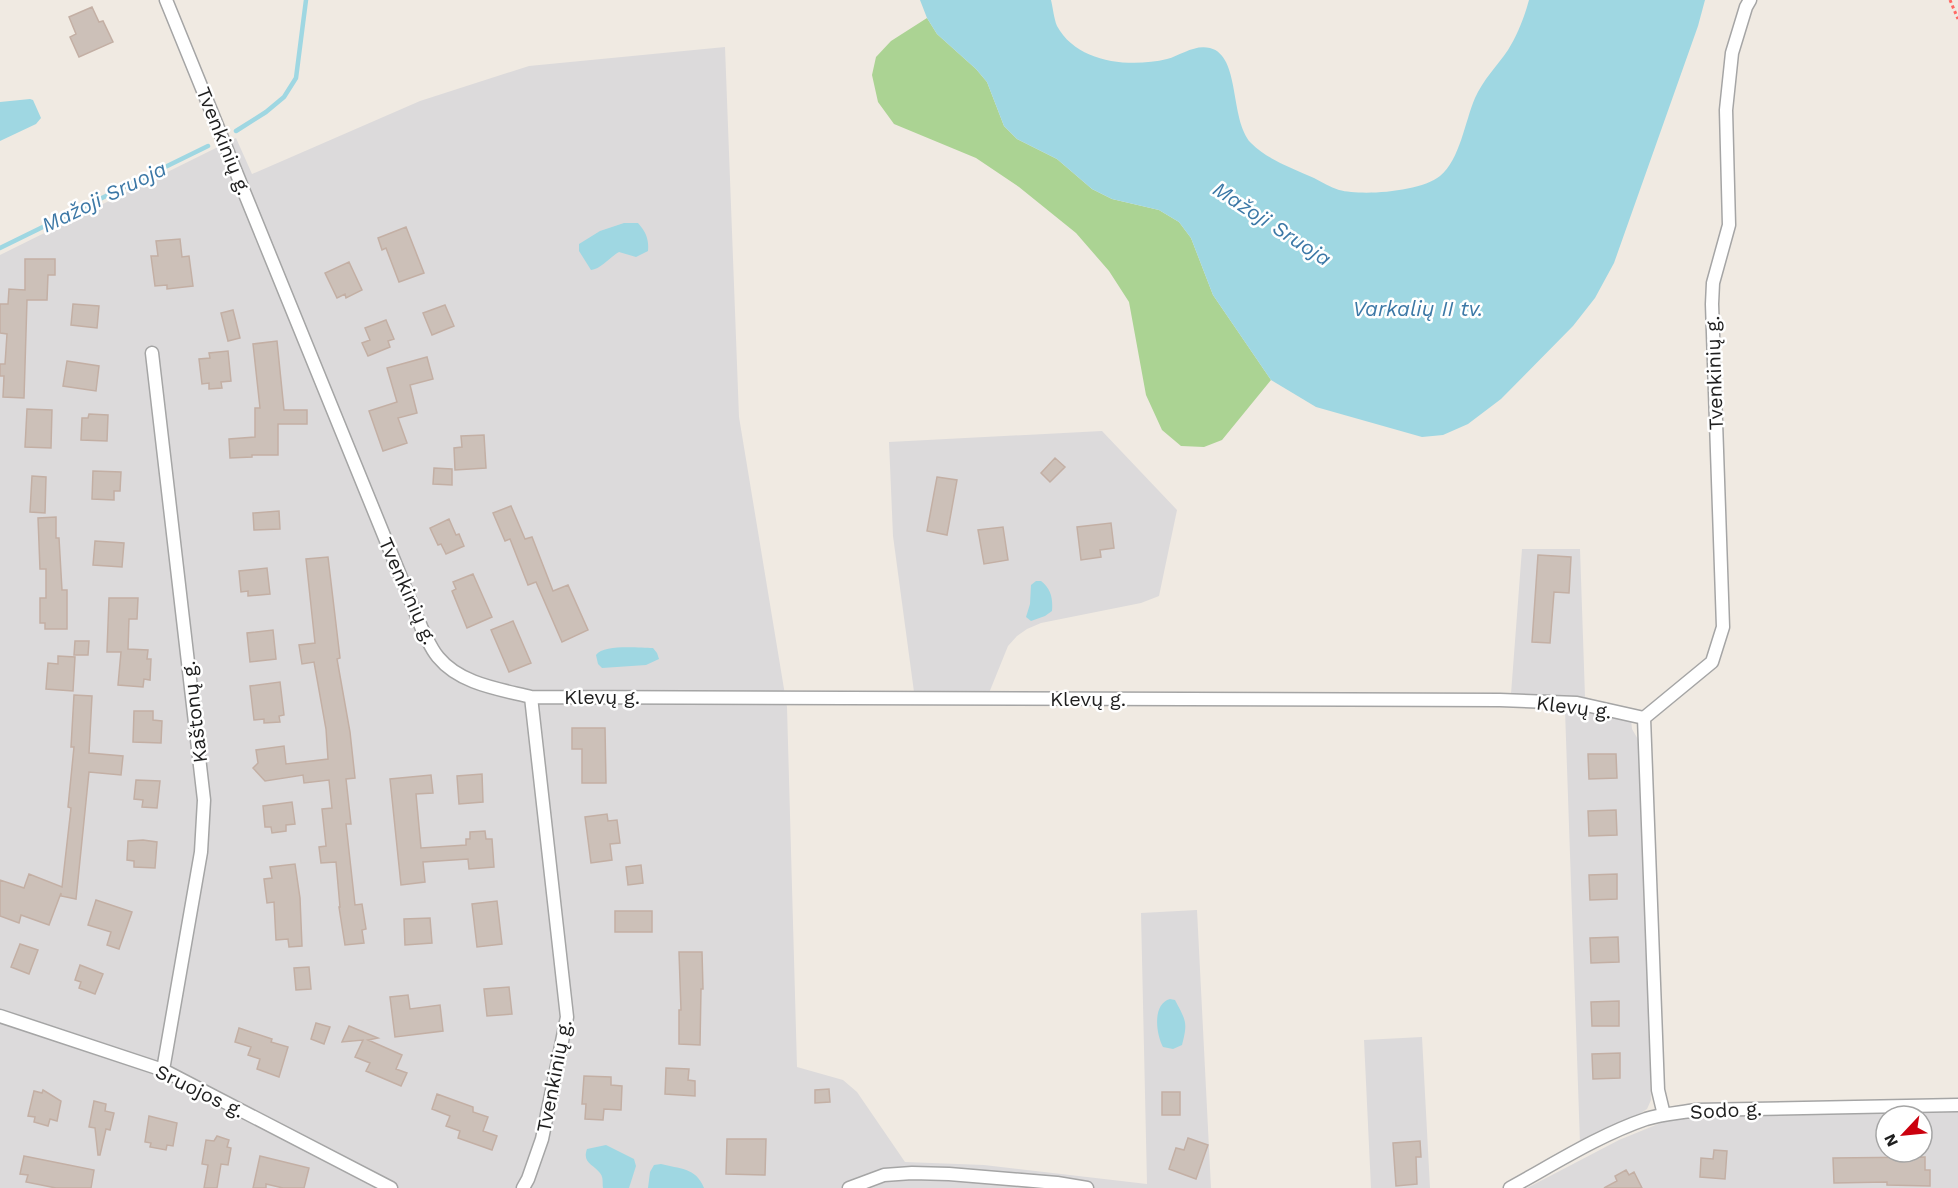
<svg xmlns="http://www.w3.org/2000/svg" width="1958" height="1188" font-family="'Work Sans',sans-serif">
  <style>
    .residential { fill: #dcdadb; fill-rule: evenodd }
    .forest { fill: #abd393 }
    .water { fill: #9fd7e2 }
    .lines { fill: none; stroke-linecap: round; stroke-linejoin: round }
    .stream { stroke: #9fd7e2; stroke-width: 4.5 }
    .building { fill: #ccc0b8; stroke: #c3afa4; stroke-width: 1.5 }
    .minor-casing { stroke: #a5a5a5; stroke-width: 15 }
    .path { stroke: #ff6964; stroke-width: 3; stroke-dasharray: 3 3; stroke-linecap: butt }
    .minor { stroke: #fff; stroke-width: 12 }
    .labels { text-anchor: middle; stroke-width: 5; stroke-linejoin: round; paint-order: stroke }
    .street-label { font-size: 20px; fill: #1e1e1e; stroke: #fff }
    .water-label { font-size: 21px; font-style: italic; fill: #3c78a6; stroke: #fff }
  </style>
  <rect width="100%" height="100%" fill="#f0eae2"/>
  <path class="residential" d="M725 47 739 417 787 707 797 1067 843 1080 857 1092 905 1162 984 1165 1147 1184 1141 913 1197 910 1211 1188H0V255L236 138 252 174 420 101 529 66Z
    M1102 431 1177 510 1159 596 1141 603 1041 623 1027 629 1017 636 1008 646 989 693 914 692 893 536 889 442Z
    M1522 549H1580L1585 697 1630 710 1632 729 1639 741 1651 1100 1647 1109 1639 1114 1580 1143 1565 710 1510 707Z
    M1422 1037 1430 1188H1371L1364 1040Z
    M1958 1112V1188H1527L1619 1140 1663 1122 1706 1115ZM1886 1116H1922V1152H1886Z"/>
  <path class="forest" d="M927 18 937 34 976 69 987 82 1004 126 1017 139 1057 159 1092 189 1112 199 1159 210 1179 222 1191 238 1213 295 1271 380 1222 440 1204 447 1181 446 1162 430 1146 395 1129 302 1109 271 1076 233 1019 187 976 158 894 124 878 102 872 75 876 57 891 41Z"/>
  <path class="water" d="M920 0H1051C1053 8 1054 19 1057 26 1077 63 1130 68 1167 59 1181 55 1195 44 1210 48 1241 56 1229 119 1251 143 1268 160 1292 168 1314 178 1322 182 1330 187 1339 190 1362 196 1420 192 1440 176 1460 160 1465 121 1475 98 1483 80 1497 66 1508 50 1518 34 1524 18 1529 0H1705L1698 26 1614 263 1595 298 1573 326 1501 399 1468 424 1443 435 1422 437 1316 407 1271 380 1213 295 1191 238 1179 222 1159 210 1112 199 1092 189 1057 159 1017 139 1004 126 987 82 976 69 937 34 927 18Z
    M30 99 33 100 41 118 36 124 0 141V102Z
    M624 223H638C646 232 649 239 648 251L636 257 619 252C610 257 601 269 591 270L579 251V244L600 231Z
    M1036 581H1041C1051 589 1053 598 1052 611L1045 616 1031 621 1026 617 1030 604 1031 585Z
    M653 648 657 653 659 659 646 665 602 668 598 664 596 655C604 644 638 648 653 648Z
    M1170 999 1175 1000C1186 1021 1188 1022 1182 1045L1173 1049 1163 1047C1156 1034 1152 1004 1170 999Z
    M606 1145 634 1159 636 1166 629 1188H603C602 1183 604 1178 600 1173 593 1164 582 1163 587 1149Z
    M661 1164C679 1169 696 1167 704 1188H648L650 1172 654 1165Z"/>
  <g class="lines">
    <path class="stream" d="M236 131 266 112 284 97 296 78 306 0
      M0 248 208 146"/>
  </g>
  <path class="building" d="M92 7 99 22 103 21 113 42 79 57 70 37 76 34 69 17Z
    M406 227 424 273 399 282 386 248 382 250 378 238Z
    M180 239 182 257 189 256 193 286 167 289V285L155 286 151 256H158L156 241Z
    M25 259H55V275H48L47 300H27L24 398 3 397 4 376H0V364H5L7 334 0 333V304H8L9 289 25 290Z
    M349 262 362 290 346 298 345 294 337 298 325 273Z
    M73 304 99 306 97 328 71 325Z
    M445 305 454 326 432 335 423 313Z
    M233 310 240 338 228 341 221 313Z
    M386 320 394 339 388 341 390 347 368 356 362 343 370 340 365 328Z
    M277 341 284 410H307V424H278V455H252V457L230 458 229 439 255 437V408H260L253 344Z
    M228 351 231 381 221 382 222 388 209 389V383L202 384 199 359 210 358 209 353Z
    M427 357 433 379 410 385 417 413 398 418 407 443 383 451 369 411 397 402 387 368Z
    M67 361 99 366 96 391 63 386Z
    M27 409 52 410 51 448 25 447Z
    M89 414 108 415 107 441 81 440 82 418H88Z
    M484 435 486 468 455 470 454 448 462 447 461 436Z
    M1055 458 1065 467 1050 482 1041 473Z
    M434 468 452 469V485L433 484Z
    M93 471 121 472 120 491H114V500L92 499Z
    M32 476 46 477 45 513 30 512Z
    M937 477 957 480 947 535 927 531Z
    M511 506 525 539 532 537 553 591 568 585 588 630 562 642 536 582 528 585 510 539 505 541 493 513Z
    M279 511 280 529 254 530 253 513Z
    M56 517V538H59L62 590H67V629H45V623H40V598H46V569H40L38 518Z
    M449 519 456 535 459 534 464 546 446 554 441 544 438 545 430 528Z
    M1111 523 1114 548 1100 550 1101 557 1081 560 1077 527Z
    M1003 527 1008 560 984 564 978 530Z
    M95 541 124 543 122 567 93 565Z
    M1538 555 1571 557 1569 593 1554 592 1550 643 1532 642Z
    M328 557 340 658 337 659 350 732 355 778 346 779 351 824H346L355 905 362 904 366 929 362 930 364 943 345 945 339 907H340L336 862 321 863 319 847 326 846 322 809 332 808 329 780 304 783 303 775 265 781 253 768 258 763 256 750 284 746 286 764 328 759 326 729 314 662 302 664 299 645 315 643 306 559Z
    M267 568 270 594 248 596V591L241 592 239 571Z
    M473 574 492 617 467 628 452 591 456 589 453 582Z
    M109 598H138L137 619H129L128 649 148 650 147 659H151L150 680 144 679 143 687 118 685 121 652H107Z
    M513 621 531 663 509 672 491 630Z
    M273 630 276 659 250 662 247 633Z
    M75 641H89L88 655H74Z
    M58 656 75 657 73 691 46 689 48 663 58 664Z
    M280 682 284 715 279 716 280 722 264 723V719L254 720 250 686Z
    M74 695 92 696 89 753 123 756 121 775 89 772 76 899 61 896V893L49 925 21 915 19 923 0 916V880L24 888 29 874 62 887 71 808 68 807 74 747H71Z
    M134 711H153V720L162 721 161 743 133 742Z
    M572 728H605L606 783H582V749H572Z
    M1588 754H1616L1617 778 1589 779Z
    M482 774 483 802 459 804 457 776Z
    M431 775 433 793 416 794 421 848 466 845V839H470V832L485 831 486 839H492L494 867 469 869 468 859 423 862 425 882 401 885 390 779Z
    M136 780 160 781 157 808 142 807 143 800 134 799Z
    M292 802 295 824 286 825V831L272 833 271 827H265L263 806Z
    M1616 810 1617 835 1589 836 1588 811Z
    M607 814 608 821 617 820 620 843 610 844 612 860 591 863 585 817Z
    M143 840 157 842 155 868 134 867V861L127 860 128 841Z
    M295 864 300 898 302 946 289 947 288 939 276 940 274 902 267 903 264 879 272 878 270 867Z
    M641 865 643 883 628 885 626 867Z
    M1617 874V899L1590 900 1589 875Z
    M96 900 132 912 119 949 107 945 111 932 88 925Z
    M497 901 502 944 477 947 472 904Z
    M615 911H652V932H615Z
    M430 918 432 943 405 945 404 919Z
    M1618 937 1619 962 1591 963 1590 938Z
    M20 944 38 950 29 974 11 967Z
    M679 952H702L703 989H701L700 1045 679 1044V1010H681Z
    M80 965 103 974 95 994 79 988 81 982 75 980Z
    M309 967 311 989 296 990 294 968Z
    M509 987 512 1014 487 1016 484 989Z
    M408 995 410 1009 440 1005 443 1031 395 1037 390 997Z
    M1619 1001V1026H1592L1591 1002Z
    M316 1023 330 1027 324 1044 311 1039Z
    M349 1026 378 1038 368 1040 402 1055 396 1069 407 1073 401 1086 366 1071 370 1063 355 1057 363 1040 342 1042Z
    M239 1028 272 1039 271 1042 288 1047 279 1077 257 1069 260 1059 248 1055 251 1047 235 1042Z
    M1620 1053V1078L1593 1079 1592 1054Z
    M666 1068 689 1069 688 1080 695 1081V1096L665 1094Z
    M584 1076 611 1077V1085L622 1086 621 1110 604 1109 603 1120 585 1119 586 1104H582Z
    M829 1089 830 1102 815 1103V1090Z
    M43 1090 61 1101 57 1121 50 1119 48 1126 34 1122 35 1117 28 1116 34 1091 42 1093Z
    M1162 1092H1180V1115H1162Z
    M437 1094 473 1107V1112L488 1117 483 1131 497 1136 492 1150 458 1138 460 1131 446 1126 450 1116 432 1109Z
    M94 1101 106 1104 105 1111 114 1113 110 1130 106 1129 100 1155H98L95 1128 89 1127Z
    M149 1116 177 1123 173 1146 167 1145 166 1150 150 1147 151 1143 145 1142Z
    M217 1136 229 1140 227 1147 231 1148 228 1165 221 1164 217 1188H204L208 1165 202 1164 206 1140 214 1141Z
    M1188 1138 1208 1145 1196 1179 1169 1169 1176 1148 1184 1150Z
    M727 1139H766L765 1175 726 1174Z
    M1420 1141 1421 1157H1416L1417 1184 1396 1186 1393 1143Z
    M1714 1150 1727 1151 1725 1179 1700 1177 1701 1158 1713 1159Z
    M24 1156 94 1170 91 1188H56L26 1182 28 1175 20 1174Z
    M260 1156 309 1168 304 1188H283L266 1184V1188H253Z
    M1925 1157V1170H1930V1186L1887 1185V1182L1834 1183 1833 1158Z
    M1626 1170 1629 1175 1634 1172 1642 1188H1604L1617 1181 1615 1176Z"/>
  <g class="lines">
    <defs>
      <path id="minor" d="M166 0 422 629C427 638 431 649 438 657 460 684 499 689 531 697L567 1017 542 1139 528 1179 523 1188
        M152 353 204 800 201 852 163 1070
        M531 697 1500 700 1577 703 1644 718
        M1644 718 1712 662 1723 627 1712 304 1713 283 1729 225 1726 110 1732 53 1746 7 1750 0
        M1644 718 1658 1090 1664 1115
        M0 1016 163 1070 391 1188
        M849 1188 884 1175 912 1173 949 1174 1057 1183 1087 1188
        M1510 1188C1554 1164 1599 1135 1646 1119 1662 1114 1679 1113 1696 1110L1958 1105"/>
    </defs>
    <use href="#minor" class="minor-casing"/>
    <path class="path" d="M1950 0 1958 19"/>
    <use href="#minor" class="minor"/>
  </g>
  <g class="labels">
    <g class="street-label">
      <text transform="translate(224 141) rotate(68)" y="7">Tvenkinių g.</text>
      <text transform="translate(1714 373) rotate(-92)" y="7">Tvenkinių g.</text>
      <text transform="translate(408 591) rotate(66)" y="7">Tvenkinių g.</text>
      <text x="602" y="704">Klevų g.</text>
      <text x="1088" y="706">Klevų g.</text>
      <text transform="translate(1574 707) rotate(7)" y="7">Klevų g.</text>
      <text transform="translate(194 712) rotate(-97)" y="7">Kaštonų g.</text>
      <text transform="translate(554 1076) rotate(-79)" y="7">Tvenkinių g.</text>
      <text transform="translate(200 1091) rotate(26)" y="7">Sruojos g.</text>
      <text transform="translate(1726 1110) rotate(-3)" y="7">Sodo g.</text>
    </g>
    <g class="water-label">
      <text transform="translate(104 197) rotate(-26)" y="7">Mažoji Sruoja</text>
      <text transform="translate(1272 224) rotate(33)" y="7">Mažoji Sruoja</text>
      <text x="1418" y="316">Varkalių II tv.</text>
    </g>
  </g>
  <g transform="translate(1904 1134) rotate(244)"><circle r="28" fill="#ffffff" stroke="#a5a5a5" stroke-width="1.5"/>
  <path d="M0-4.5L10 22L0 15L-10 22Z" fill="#cb000e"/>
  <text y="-9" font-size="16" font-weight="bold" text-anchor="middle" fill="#1e1e1e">N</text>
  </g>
</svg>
